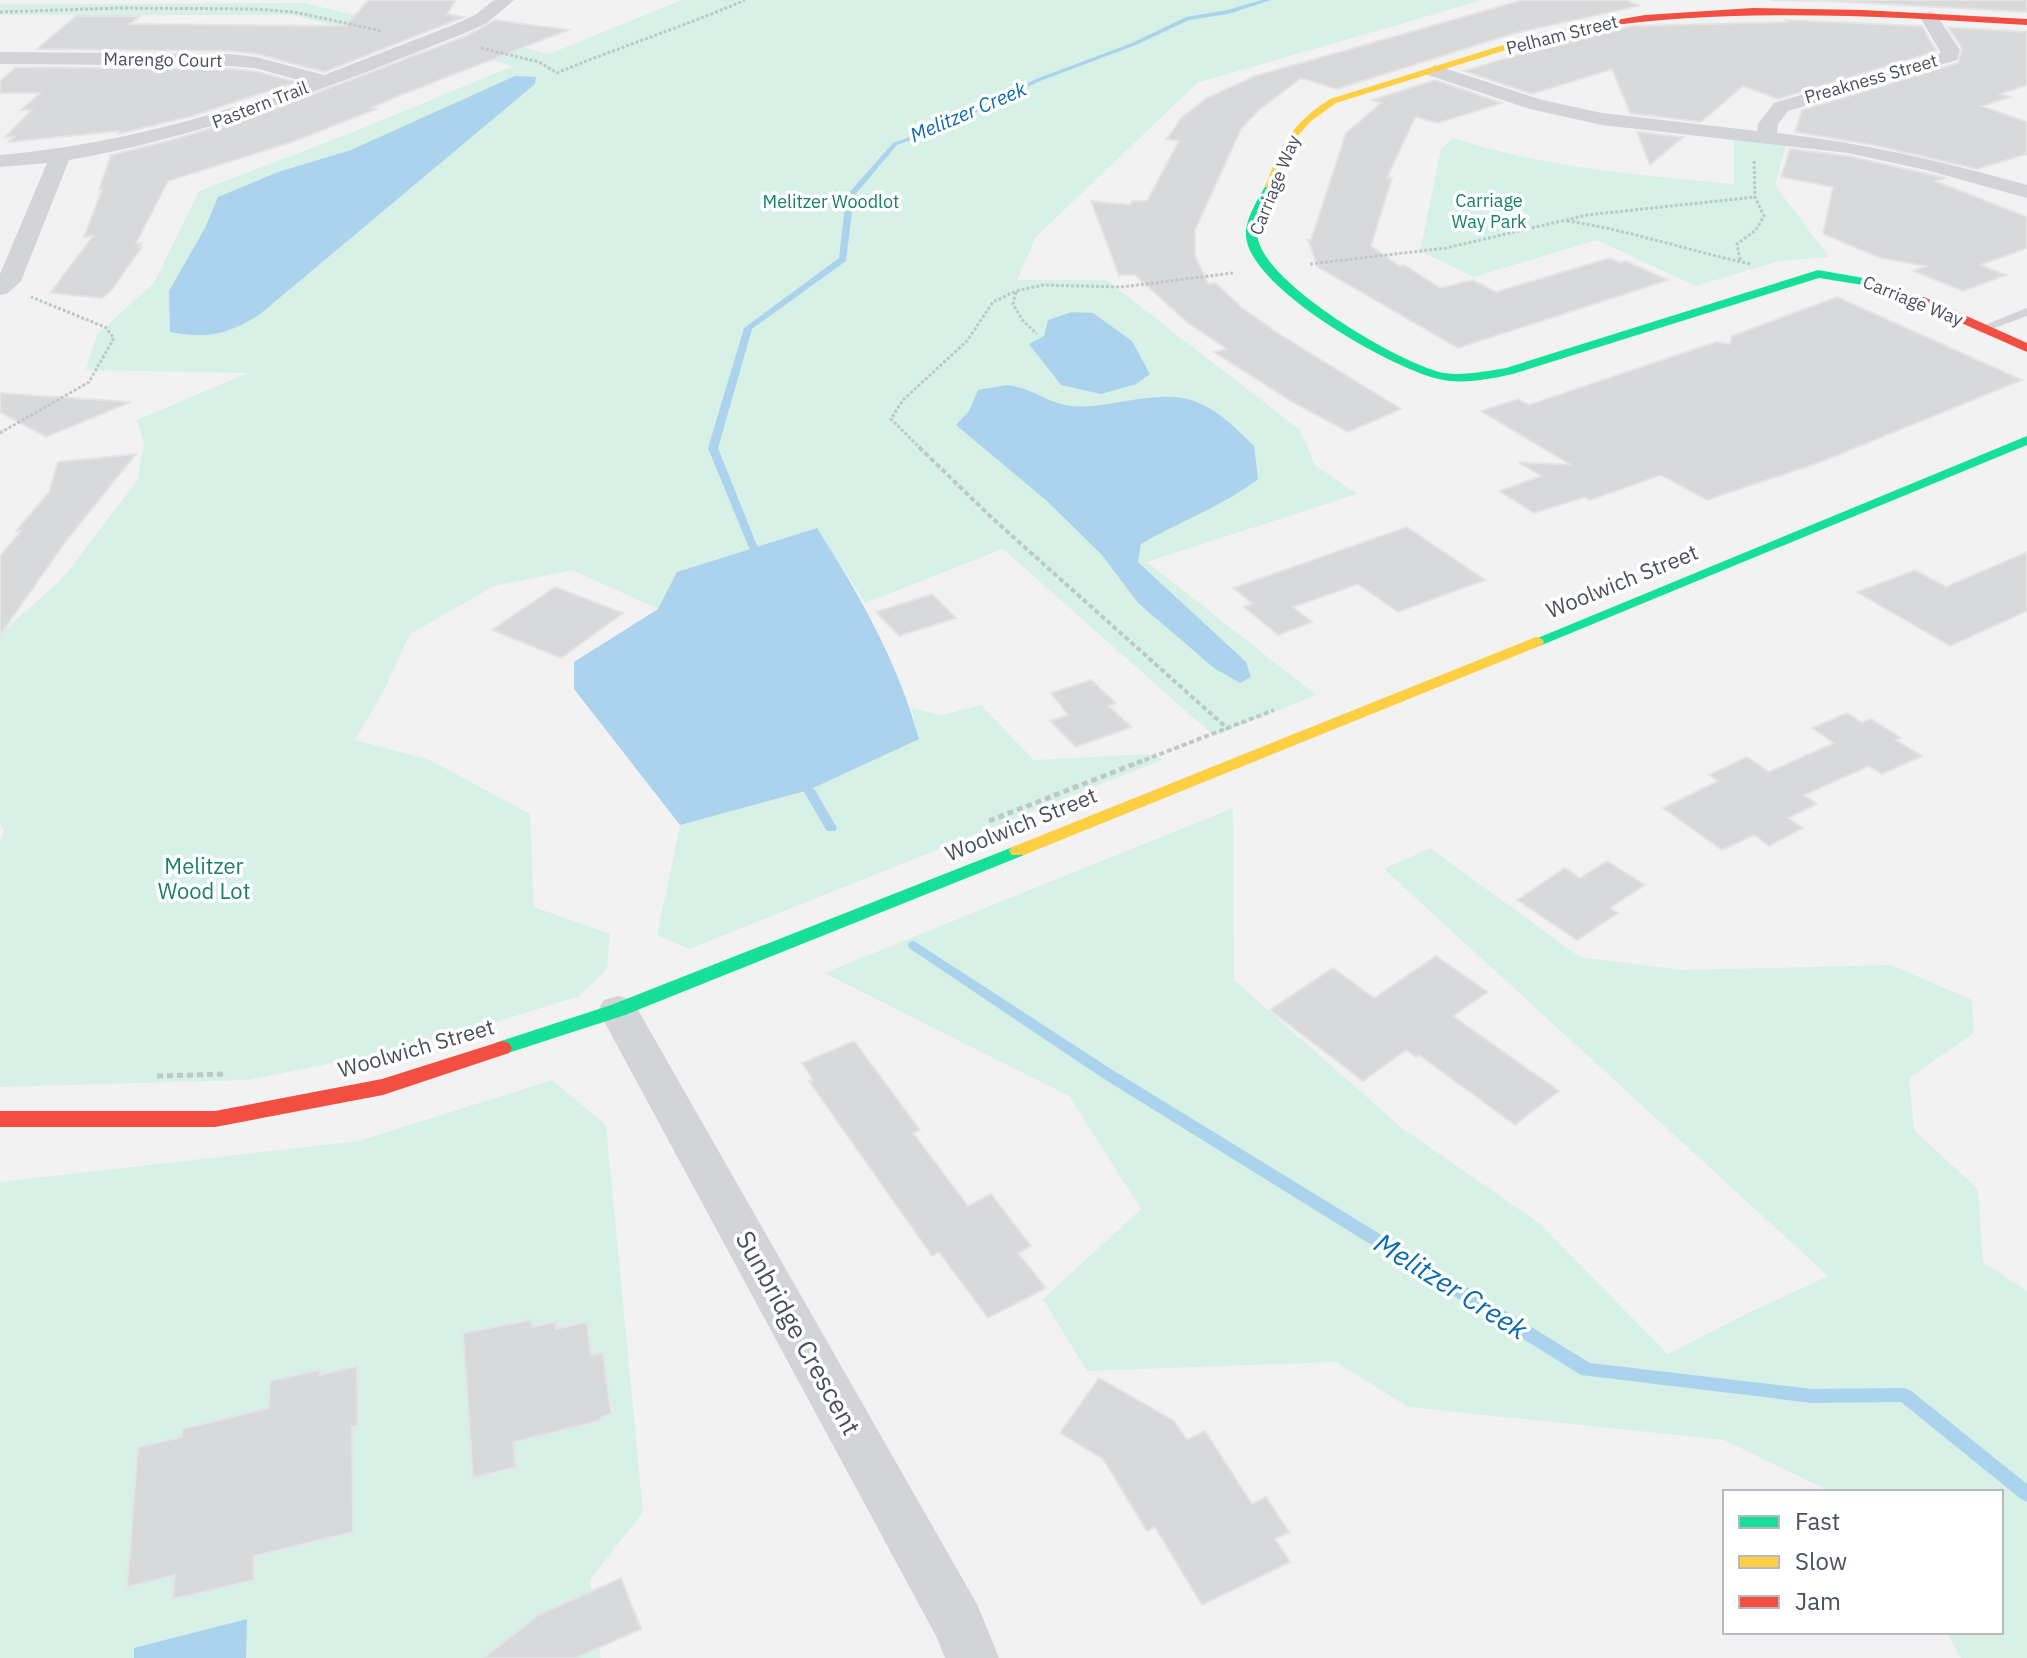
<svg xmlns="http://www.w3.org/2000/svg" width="2027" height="1658" font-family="'IBM Plex Sans',sans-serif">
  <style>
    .green { fill: #d8f1e6 }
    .water { fill: #acd3ee }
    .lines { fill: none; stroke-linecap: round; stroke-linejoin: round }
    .stream { fill: #acd3ee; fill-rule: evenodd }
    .building { fill: #d8d9db; stroke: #e4e4e5; stroke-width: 2 }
    .path-far2 { stroke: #bdc9c8; stroke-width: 3; stroke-dasharray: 3 2; stroke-linecap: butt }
    .path-far1 { stroke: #bdc9c8; stroke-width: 4; stroke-dasharray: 5 3; stroke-linecap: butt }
    .path { stroke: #bdc9c8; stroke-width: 5; stroke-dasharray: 6 4; stroke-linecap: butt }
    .lane { fill: #d3d4d8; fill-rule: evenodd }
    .street { fill: #d3d4d8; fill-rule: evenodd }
    .fast { fill: #16e098; fill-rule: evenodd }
    .slow { fill: #ffcf43; fill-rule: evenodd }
    .jam { fill: #f24e42; fill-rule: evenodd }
    .labels { text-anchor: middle; stroke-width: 7; stroke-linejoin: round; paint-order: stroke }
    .far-street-label { font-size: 18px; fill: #49505f; stroke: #fff }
    .far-park-label { font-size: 18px; fill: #178363; stroke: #fff }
    .far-water-label { font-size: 20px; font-style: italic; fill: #0b6cb0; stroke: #fff }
    .street-label { font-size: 22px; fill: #49505f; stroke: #fff }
    .park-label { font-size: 22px; fill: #178363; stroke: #fff }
    .near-street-label { font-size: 26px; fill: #49505f; stroke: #fff }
    .near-water-label { font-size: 28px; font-style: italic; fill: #0b6cb0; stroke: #fff }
  </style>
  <rect width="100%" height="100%" fill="#f3f2f2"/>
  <path class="green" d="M682 0H1483L1197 83 1036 237 1017 280H1106L1300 430 1315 465 1357 494 1147 562 1316 695 1214 736 1003 549 865 603 817 528 678 572 658 609 572 570 494 586 410 634 383 692 355 740 430 760 530 814 534 907 610 934 607 969 579 996 423 1045 248 1080 0 1087V842L4 831 0 823V634L61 580 137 481 144 444 137 420 248 373 86 370 97 334 154 283 199 191 353 132 513 66 442 45 470 34 549 54Z
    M304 3 421 31 395 41 292 15H0V4Z
    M1734 133 1788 138 1775 185 1829 257 1779 261 1696 286 1597 240 1474 277 1420 251 1441 149 1453 138C1544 168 1639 175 1734 184Z
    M981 705 1034 760 1147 754 1164 759 689 949 657 935 680 825 809 790 919 738 911 708 942 715Z
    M1233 808 1234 980 1402 1128 1539 1223 1668 1354 1748 1313 1828 1276 1384 869 1430 848 1580 957 1681 970 1891 965 1972 1000 1974 1033 1909 1078 1914 1130 1978 1189 1983 1262 2027 1291V1658H1961L1946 1632H2001V1492H1831L1724 1440 1408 1407 1336 1362 1087 1371 1043 1299 1141 1209 1069 1096 824 973Z
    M552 1080 606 1125 643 1512 590 1580 601 1658H0V1182L359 1141Z"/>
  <path class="water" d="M515 76 536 77 535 84 259 315C225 335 209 339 170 332L169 291 205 228 218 197 278 172 351 150Z
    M1072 312 1093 313 1132 341 1150 374 1136 384 1101 394 1061 385 1029 344 1044 336 1048 320Z
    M1007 385C1033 388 1046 403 1071 406 1113 410 1161 385 1201 404 1222 413 1238 431 1254 446L1258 479C1223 506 1180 521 1141 544L1138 562 1246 662 1251 677 1240 683 1214 668 1138 603 1102 555 1047 501 956 425 969 411 978 390Z
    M817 528C859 594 898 662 919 739L809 790 680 825 574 689V662L658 609 677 572Z
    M247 1619 246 1658H134V1648Z"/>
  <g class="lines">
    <path class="stream" d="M1262 0H1271L1228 14 1189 20 1136 45 1040 81 946 127 897 145 854 196 846 261 752 329 718 448 758 548 753 551 750 550 708 448 744 328 839 258 846 196 893 143 942 125 1036 79 1132 43 1186 17 1227 10Z
      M809 786 815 790 837 828 835 831H827L825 828 803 790Z
      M914 941 1111 1069 1590 1363 1812 1389 1904 1388 1910 1390 2027 1484V1502L2021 1499 1901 1402 1812 1403 1581 1375 1101 1077 909 948 908 945 909 942Z"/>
  </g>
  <path class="building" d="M368 0H456L447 14 464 17 324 72 257 54 230 51 37 49 76 16H140L130 24 346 26Z
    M1523 0H1627L1639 6 1515 33 1337 89 1301 78 1260 109 1241 129 1195 230V256L1208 284 1216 283 1242 308 1279 334 1401 409 1348 432 1294 403 1214 352 1227 349 1188 323 1135 275H1119L1091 201 1130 205 1132 201H1147L1179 141 1167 139 1182 117 1207 98 1255 76Z
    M1771 0H2027V12L1830 1Z
    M495 20 568 30 393 98 371 108 376 109 292 142 168 181 136 243H142L139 247H142L110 292 102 298 50 293 93 236 84 237 102 190H99L111 155 172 140 271 110 466 36Z
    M1786 20 1922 26 1936 51 1778 99 1743 86 1701 122 1630 113 1612 69 1532 94 1464 71 1563 41 1632 26 1788 22Z
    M1948 27 2027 32V85L2000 94 2010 97 1982 106 2027 122V154L1977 169 1873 145 1795 132 1802 110 1958 63 1962 48Z
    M16 67 230 69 254 71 296 82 192 116 118 134 119 131 9 142 14 137H5L32 110H21L40 93H0V81Z
    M1435 80 1502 103 1438 123 1415 117 1387 178H1392L1371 246 1399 266 1404 265 1440 288 1473 280 1496 292 1610 258 1620 263 1626 261 1668 280 1458 348 1318 267 1308 240H1311L1346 133 1381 103 1372 100Z
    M1637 132 1683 137 1650 165Z
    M1790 149 1848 156 1945 178 1935 181 2027 217V248L1980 265 2006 275 1963 291 1913 271 1926 266 1881 258 1823 234 1833 187 1781 177Z
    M1837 297 2022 380 1818 463 1707 500 1661 475 1590 500 1585 497 1534 513 1499 491 1541 476 1518 462 1571 465 1481 411 1518 399 1529 405 1716 342 1730 344 1732 336Z
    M0 393 131 402 46 437 0 412Z
    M136 454 66 541 0 635V556L21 531H16L49 492 58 462Z
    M1407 527 1485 580 1398 612 1358 584 1293 607 1312 622 1278 635 1244 607 1253 604 1233 588Z
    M2027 552V611L1950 646 1857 592 1915 570 1946 587Z
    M555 587 623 613 561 658 492 630Z
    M932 594 956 618 899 636 876 612Z
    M1091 680 1116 703 1109 706 1131 727 1076 747 1050 721 1068 715 1051 693Z
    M1847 713 1862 723 1871 719 1901 738 1896 740 1922 756 1882 774 1869 766 1804 795 1817 804 1788 818 1803 828 1769 846 1754 835 1722 850 1663 808 1718 781 1709 775 1747 757 1769 772 1834 743 1812 728Z
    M1607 861 1645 885 1610 908 1618 913 1577 940 1517 900 1565 868 1580 878Z
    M1436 956 1488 992 1453 1016 1559 1091 1515 1125 1419 1055 1416 1057 1406 1050 1363 1081 1270 1010 1333 968 1374 998Z
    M854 1041 920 1130 913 1133 968 1206 991 1194 1031 1246 1018 1253 1046 1288 988 1318 939 1252 932 1256 809 1081 813 1080 802 1063Z
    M531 1320 532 1327 556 1322V1329L587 1322 591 1355 603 1353 611 1414 601 1417 602 1420 513 1442 516 1467 473 1478 463 1333Z
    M357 1366 358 1425 352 1427 353 1532 254 1556V1580L173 1599 175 1575 127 1587 138 1447 182 1437V1429L269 1408 270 1381 320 1370V1375Z
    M1099 1378 1174 1421 1187 1440 1205 1431 1252 1504 1266 1497 1289 1532 1275 1539 1290 1562 1202 1605 1155 1527 1147 1531 1103 1459 1060 1433Z
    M621 1578 641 1629 576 1658H484L538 1615Z"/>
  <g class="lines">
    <path class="path-far2" d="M0 12 121 8 254 9 294 12 382 31
      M481 48 539 62 557 73C619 47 683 27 745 0
      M1567 221C1629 230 1689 251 1751 264
      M1740 260 1737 244 1756 230 1764 216 1755 197 1754 160
      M1310 264 1446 248 1587 215 1755 197
      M1016 292 1013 304 1023 321 1037 334
      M0 433 89 382 114 338 105 327 31 297
      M921 449 891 419 903 400 967 341 993 302 1016 291 1043 285 1121 287 1233 273"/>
    <path class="path-far1" d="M919 447 991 517 1228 729
      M1137 763 1274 710"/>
    <path class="path" d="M989 821 1142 761
      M157 1076 227 1074"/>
    <path class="lane" d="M2027 308V316L1981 333 1975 329Z"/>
    <path class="street" d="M494 0H514L487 23 465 33C335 85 207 136 69 160L21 281 8 293 0 295V274L47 163 0 167V155C106 145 206 120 306 82L255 68 230 66 0 64V52L230 54 256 57 324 75 453 25 475 15Z
      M1929 12 1935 13 1960 50 1957 60 1788 111 1778 124 1777 133C1863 143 1944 162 2027 185V198L1926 170 1848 153 1602 125 1530 109 1428 75 1426 71 1435 65 1542 100 1602 113 1757 131 1758 124 1774 103 1941 53 1920 17Z
      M618 996 632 1000 638 1010 978 1606 999 1658H945L936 1636 598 1010 604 1000Z"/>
    <path class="fast" d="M1266 185 1275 187C1269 201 1254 222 1258 239 1267 285 1400 364 1444 373 1464 376 1486 371 1506 368L1818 270 1875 280 1926 300 1920 304 1869 286 1819 278 1513 374C1489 379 1463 385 1439 379 1393 369 1249 288 1246 236 1245 219 1258 199 1266 185Z
      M2027 436V445L1542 645 1536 647 1528 642Z
      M1018 845 1027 851 1024 855 625 1015 502 1055 495 1053 492 1048 495 1043 611 1005Z"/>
    <path class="slow" d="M1591 22 1594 27 1522 45 1336 103 1311 121 1296 138 1275 187 1270 190 1265 187C1280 146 1291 124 1330 99L1516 41Z
      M1536 637 1542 639 1544 642 1542 645 1024 855H1012L1009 851 1012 847Z"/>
    <path class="jam" d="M1753 8 1863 10 2027 19V25C1881 16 1737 7 1591 28L1587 25 1645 15Z
      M1916 297H1924L2027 343V352L1916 303Z
      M502 1041 509 1043 512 1048 509 1053 383 1095 215 1127H0V1111H215L382 1079Z"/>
  </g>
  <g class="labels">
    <g class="far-street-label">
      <text transform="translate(1562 35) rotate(-14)" y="6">Pelham Street</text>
      <text transform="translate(163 60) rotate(1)" y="6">Marengo Court</text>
      <text transform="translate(1871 79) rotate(-16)" y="6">Preakness Street</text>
      <text transform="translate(260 105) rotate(-21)" y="6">Pastern Trail</text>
      <text transform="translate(1275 185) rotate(-68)" y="6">Carriage Way</text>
      <text transform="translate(1913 301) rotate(22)" y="6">Carriage Way</text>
    </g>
    <g class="far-park-label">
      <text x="1489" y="207">Carriage<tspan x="1489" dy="21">Way Park</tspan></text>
      <text x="831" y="208">Melitzer Woodlot</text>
    </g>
    <g class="far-water-label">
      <text transform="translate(968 112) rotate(-23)" y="7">Melitzer Creek</text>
    </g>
    <g class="street-label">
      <text transform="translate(1622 581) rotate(-22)" y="8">Woolwich Street</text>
      <text transform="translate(1021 824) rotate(-22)" y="8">Woolwich Street</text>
      <text transform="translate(416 1048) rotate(-16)" y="8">Woolwich Street</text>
    </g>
    <g class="park-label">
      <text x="204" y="874">Melitzer<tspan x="204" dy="25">Wood Lot</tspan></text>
    </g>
    <g class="near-street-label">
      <text transform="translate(798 1333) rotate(61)" y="9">Sunbridge Crescent</text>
    </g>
    <g class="near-water-label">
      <text transform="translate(1451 1286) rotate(32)" y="10">Melitzer Creek</text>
    </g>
  </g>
  <rect x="1723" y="1490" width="280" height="144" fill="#ffffff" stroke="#b6b9bf" stroke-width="2"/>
  <rect x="1739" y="1516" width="40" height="12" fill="#16e098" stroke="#b6b9bf" stroke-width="2"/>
  <text x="1795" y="1530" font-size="24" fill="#49505f">Fast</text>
  <rect x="1739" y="1556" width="40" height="12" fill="#ffcf43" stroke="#b6b9bf" stroke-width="2"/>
  <text x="1795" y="1570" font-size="24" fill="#49505f">Slow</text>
  <rect x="1739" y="1596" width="40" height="12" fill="#f24e42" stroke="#b6b9bf" stroke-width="2"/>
  <text x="1795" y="1610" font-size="24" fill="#49505f">Jam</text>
</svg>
